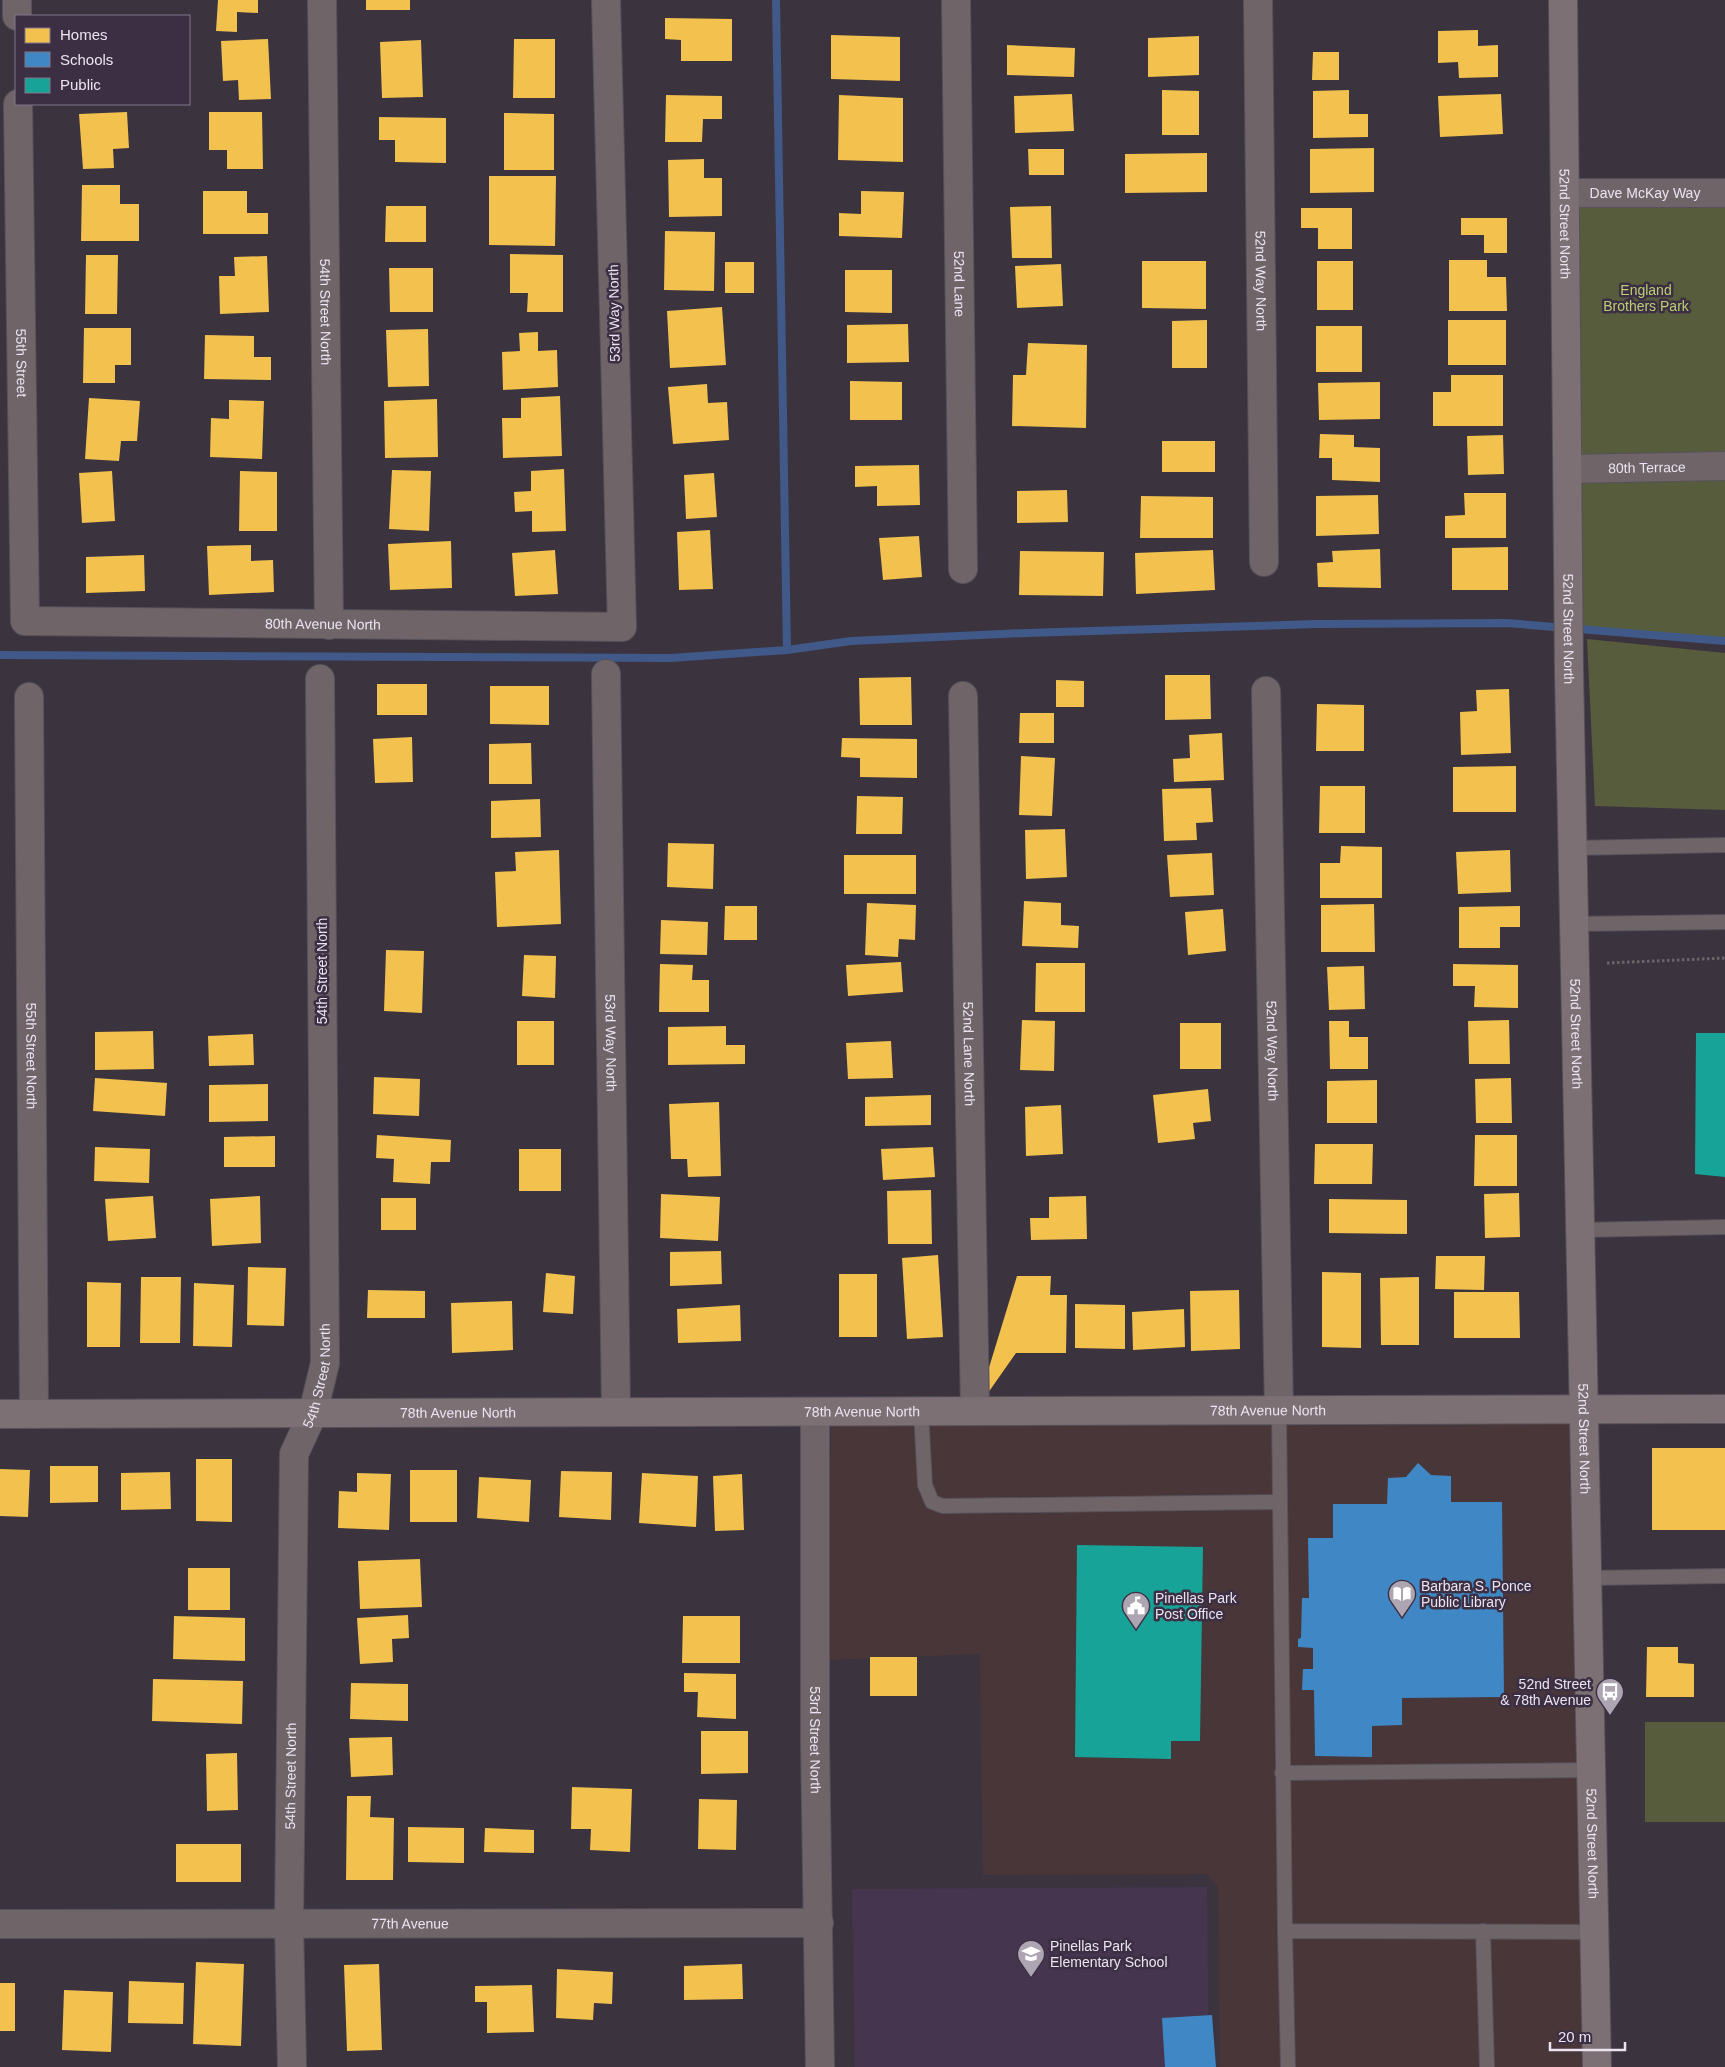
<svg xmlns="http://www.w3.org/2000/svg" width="1725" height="2067" font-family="Arial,sans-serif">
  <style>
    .commercial { fill: #493638 }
    .built { fill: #45354e }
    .green { fill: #565c3c }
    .homes { fill: #f2c14e }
    .schools { fill: #3f88c5 }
    .public { fill: #17a398 }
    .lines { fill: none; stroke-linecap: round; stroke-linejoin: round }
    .stream { stroke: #405988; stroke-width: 8 }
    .lane-casing { stroke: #56515a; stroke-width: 16 }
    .street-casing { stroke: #56515a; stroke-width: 30 }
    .secondary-casing { stroke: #56515a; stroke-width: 30 }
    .path { stroke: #6c6469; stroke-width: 3; stroke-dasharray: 2.5 2.5; stroke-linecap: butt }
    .lane { stroke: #6f6569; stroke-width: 14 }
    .street { stroke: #6f6569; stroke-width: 28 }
    .secondary { stroke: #7c7074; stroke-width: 28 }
    .labels { text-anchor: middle; stroke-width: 5; stroke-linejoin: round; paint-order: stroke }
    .street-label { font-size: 14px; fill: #ebe3f0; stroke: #3c2f44 }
    .park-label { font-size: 14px; fill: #bcce72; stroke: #3c2f44 }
    .poi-label { font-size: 14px; fill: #ebe3f0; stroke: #3c2f44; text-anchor: start }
  </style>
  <rect width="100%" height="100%" fill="#3b343f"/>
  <path class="commercial" d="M1571 1424 1584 2067H1220L1218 1887 1207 1874 983 1875 980 1654 827 1660 831 1426Z"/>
  <path class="built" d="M1207 1887 1209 2067H855L852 1889Z"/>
  <path class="green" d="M1725 192V641L1569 625 1565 193Z
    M1587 639 1725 653V810L1595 806Z
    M1645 1722H1725V1822H1645Z"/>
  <path class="homes" d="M218 0H258V13L237 12V32L216 31Z
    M366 0H410V10H366Z
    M665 18 732 19V61H681V40L665 39Z
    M1478 30V46L1498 45V77L1459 78 1458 62 1438 63V31Z
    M831 35 900 37V81L831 79Z
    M1199 36V75L1148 77V38Z
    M268 39 271 99 239 100 238 80 223 81 221 41Z
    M514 39H555V98H513Z
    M421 40 423 97 382 98 380 42Z
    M1007 45 1075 48 1074 77 1007 75Z
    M1313 52H1339V80H1312Z
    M1162 90 1199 91V135H1162Z
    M1349 90V114H1368V137L1313 138V91Z
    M1072 94 1074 131 1015 133 1014 96Z
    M1501 94 1503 134 1440 137 1438 96Z
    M666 95 722 96V119H703L702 142H665Z
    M839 95 903 98V162L838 160Z
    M127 112 129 148 113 149 114 168 83 169 79 114Z
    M209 112H262L263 169H227V150H209Z
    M504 113 554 114V170H504Z
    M379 117 446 118V163L395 162V140H379Z
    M1374 148V192L1310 193V149Z
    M1028 149H1064V175H1029Z
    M1207 153V192L1125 193V154Z
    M704 159V178H722V216L669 217 668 160Z
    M489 176H556L555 246 489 245Z
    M82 185H120V204H139V241H81Z
    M203 191H247V213H268V234H203Z
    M861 191 904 192 902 238 839 236V213L861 214Z
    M386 206H426V242H385Z
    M1051 206 1052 258H1012L1010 207Z
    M1301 208H1352V249H1318V228H1301Z
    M1461 218H1507V253H1484V235H1461Z
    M665 231 715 232 714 291 664 290Z
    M510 254 563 255V312H527L528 293H510Z
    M86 255H118L117 314H85Z
    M267 256 269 312 220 314 219 276H235L234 257Z
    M1449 260H1487V277H1506L1507 311H1449Z
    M1142 261H1206V309L1142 308Z
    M1317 261H1353V310H1317Z
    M725 262H754V293H725Z
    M1061 264 1063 306 1017 308 1015 266Z
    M389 268H433V312H390Z
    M845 270H892V313L845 312Z
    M722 307 726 365 670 368 667 311Z
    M1207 320V368H1172V321Z
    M1448 320H1506V365H1448Z
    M908 324 909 362 847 363V325Z
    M1316 326H1362V372H1316Z
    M84 328H131V365H115V383H83Z
    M428 329 429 386 388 387 386 330Z
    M538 332V351L557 350 558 387 503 390 502 352 520 351 519 333Z
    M205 335 254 336V357H271V380L204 379Z
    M1028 343 1087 345 1086 428 1012 426 1013 375H1026Z
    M1451 375H1503V426H1433V392H1451Z
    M850 381 902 382V420H850Z
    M1380 382V419L1319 420 1318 383Z
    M707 384 708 403 727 402 729 440 673 444 668 387Z
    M560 396 562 456 503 458 502 418H521V398Z
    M89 398 140 401 137 441H121L119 461 85 459Z
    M437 399 438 457 385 458 384 401Z
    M229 400 264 401 262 459 210 457 211 418 229 419Z
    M1320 434 1354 435V447L1380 448V482L1332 480V458H1319Z
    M1503 435 1504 474 1468 475 1467 436Z
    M1162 441H1215V472H1162Z
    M919 465 920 505 877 506V486L855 487V466Z
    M564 469 566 531 532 532V511L515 512 514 492 531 491V471Z
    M392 470 431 471 429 531 389 529Z
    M112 471 115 521 82 523 79 473Z
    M240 471 277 472V531H239Z
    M714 473 717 517 686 519 684 475Z
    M1067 490 1068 522 1017 523V491Z
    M1464 493H1506V538H1445V516L1465 515Z
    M1378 495 1379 534 1316 536V496Z
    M1141 496 1213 497V538H1140Z
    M710 530 713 589 679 590 677 532Z
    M919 536 922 577 883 580 879 538Z
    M451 541 452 588 390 590 388 544Z
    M251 545V561L273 560 274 592 209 595 207 546Z
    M1508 547V590H1452V548Z
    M1380 549 1381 588 1318 587 1317 563 1333 562 1332 551Z
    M555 550 558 594 515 596 512 553Z
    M1213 550 1215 590 1136 594 1135 553Z
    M1020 551 1104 552 1103 596 1019 595Z
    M144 555 145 591 86 593V557Z
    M1165 675H1210L1211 719 1165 720Z
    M911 677 912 725H860L859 678Z
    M1056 680 1084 681V707H1056Z
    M377 684H427V715H377Z
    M490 686H549V725L490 724Z
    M1509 689 1511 753 1461 755 1460 712 1477 711 1476 690Z
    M1317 704 1364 705V751H1316Z
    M1020 713H1054V743H1019Z
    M1222 733 1224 780 1174 782 1173 759 1190 758 1189 735Z
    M412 737 413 782 375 783 373 739Z
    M842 738 917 739V778L860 777V758L841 757Z
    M531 743 532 784H489V744Z
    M1021 756 1055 758 1052 816 1019 815Z
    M1516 766V812H1453V767Z
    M1320 786H1365V833H1319Z
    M1211 788 1213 822 1196 823 1197 840 1164 841 1162 789Z
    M857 796 903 797 902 834H856Z
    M540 799 541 837 491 838V801Z
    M1065 829 1067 877 1026 879 1025 830Z
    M668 843 714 844 713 889 667 887Z
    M1341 846 1382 847V898H1320V863H1340Z
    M559 850 561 924 497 927 495 872 516 871 515 852Z
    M1510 850 1511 892 1458 894 1456 852Z
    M1212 853 1214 895 1170 897 1167 855Z
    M844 855H916V894H844Z
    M1024 901 1061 903V925L1079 926 1078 948 1022 946Z
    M867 903 916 905 915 940 899 939 898 957 865 955Z
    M1374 904 1375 952H1321V905Z
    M725 906H757V940H724Z
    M1520 906V927H1500V948H1459V907Z
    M1223 909 1226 951 1188 955 1185 912Z
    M661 920 708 922 707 955 660 954Z
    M386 950 424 951 422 1013 384 1011Z
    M524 955 556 956 555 998 522 996Z
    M901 962 903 992 848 996 846 965Z
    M1036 963H1085V1012H1035Z
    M660 964 693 965 692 980H709V1012H659Z
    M1453 964 1518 965V1008L1474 1007 1475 986H1453Z
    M1364 966 1365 1009 1329 1010 1327 967Z
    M1022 1020 1055 1021 1054 1071 1020 1070Z
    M1509 1020 1510 1064H1469L1468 1021Z
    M517 1021H554V1065H517Z
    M1329 1021H1349V1037H1368V1069H1330Z
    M1180 1023H1221V1069H1180Z
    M726 1026V1045H745V1064L668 1065V1027Z
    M153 1031 154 1069 95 1070V1032Z
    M253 1034 254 1065 209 1066 208 1036Z
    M891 1041 893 1078 848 1079 846 1043Z
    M374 1077 420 1079 419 1116 373 1114Z
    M95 1078 167 1083 165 1116 93 1111Z
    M1511 1078 1512 1123H1476L1475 1079Z
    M1377 1080V1123H1327V1081Z
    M268 1084V1121L209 1122V1085Z
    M1208 1089 1211 1121 1193 1123 1195 1139 1158 1143 1153 1095Z
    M931 1095V1125L865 1126V1097Z
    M719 1102 721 1176 688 1177 687 1159H671L669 1104Z
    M1061 1105 1063 1154 1026 1156 1025 1107Z
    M377 1135 451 1140 450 1162H431L430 1184 393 1182 394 1159 376 1158Z
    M1475 1135H1517V1186H1474Z
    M275 1136V1167H224V1137Z
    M1315 1144H1373L1372 1184H1314Z
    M95 1147 150 1149 149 1183 94 1181Z
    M933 1147 935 1177 883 1180 881 1149Z
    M519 1149H561V1191H519Z
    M931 1190 932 1244H888L887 1191Z
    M1519 1193 1520 1237 1485 1238 1484 1194Z
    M661 1194 720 1197 718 1241 660 1238Z
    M153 1196 156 1238 108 1241 105 1199Z
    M260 1196 261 1243 212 1246 210 1199Z
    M1086 1196 1087 1239 1031 1240 1030 1218H1049V1197Z
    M381 1198H416V1230H381Z
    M1329 1199 1407 1200V1234L1329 1233Z
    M721 1251 722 1284 670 1286V1252Z
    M938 1255 943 1337 907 1339 902 1258Z
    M1436 1256H1485L1484 1290 1435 1289Z
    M248 1267 286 1268 284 1326 247 1325Z
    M1322 1272 1361 1273V1348L1322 1347Z
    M546 1273 575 1276 573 1314 543 1312Z
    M839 1274H877V1337H839Z
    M1017 1276H1051L1050 1295H1067L1066 1353H1016L976 1410Z
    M141 1277H181L180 1343H140Z
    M1419 1277V1345H1381L1380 1278Z
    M87 1282 121 1283 120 1347H87Z
    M194 1283 234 1285 232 1347 193 1346Z
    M368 1290 425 1291V1318H367Z
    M1239 1290 1240 1349 1191 1351 1190 1291Z
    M1454 1292H1519L1520 1338H1454Z
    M512 1301 513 1350 452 1353 451 1303Z
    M1075 1304 1125 1305V1349L1075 1348Z
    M740 1305 741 1341 678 1343 677 1309Z
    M1184 1309 1185 1347 1133 1350 1132 1312Z
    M1652 1448H1725V1530H1652Z
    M196 1459H232V1522L196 1521Z
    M50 1466H98V1502L50 1503Z
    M0 1469 30 1470 28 1517 0 1516Z
    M410 1470H457V1522H410Z
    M561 1471 612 1472 611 1520 559 1517Z
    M170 1472 171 1509 121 1510V1473Z
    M357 1473 391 1474 389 1530 338 1528 339 1491 357 1492Z
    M642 1473 698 1476 696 1527 639 1523Z
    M742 1474 744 1530 715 1531 713 1476Z
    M479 1477 531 1480 529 1522 477 1518Z
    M420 1559 422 1607 360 1609 358 1561Z
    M188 1568H230V1610H188Z
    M408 1615 409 1638 392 1639 393 1662 360 1664 357 1618Z
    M174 1616 245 1618V1661L173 1659Z
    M683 1616H740V1663H682Z
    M1647 1647H1678V1663L1694 1664V1697H1646Z
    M870 1657H917V1696H870Z
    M684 1673 736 1674V1719L697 1717 698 1692H684Z
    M153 1679 243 1681 242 1724 152 1721Z
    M351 1683 408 1684V1721L350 1719Z
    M701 1731H748V1773L701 1774Z
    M392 1737 393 1775 351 1777 349 1738Z
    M237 1753 238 1810 207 1811 206 1754Z
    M572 1787 632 1789 630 1852 590 1850 591 1829H571Z
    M347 1796H371L370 1817 394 1818 393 1880H346Z
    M699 1799 737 1800 736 1850 698 1849Z
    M408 1827 464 1828V1863L408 1862Z
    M485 1828 534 1830V1853L484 1852Z
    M176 1844H241V1882H176Z
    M196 1962 244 1964 241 2046 193 2044Z
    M379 1964 382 2050 347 2051 344 1965Z
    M742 1964 743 1999 684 2000V1966Z
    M557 1969 613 1972 612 2004 594 2003 593 2020 556 2018Z
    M129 1981 184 1983 183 2024 128 2023Z
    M0 1983H15V2031H0Z
    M532 1985 534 2032 487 2033V2002H475V1986Z
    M64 1990 113 1992 111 2052 62 2050Z"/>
  <path class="schools" d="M1418 1463 1431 1475 1451 1476V1502H1502L1504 1697 1402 1698V1725L1372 1726V1757L1315 1756 1314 1690H1302L1303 1669H1313V1648L1298 1647V1639L1301 1638 1302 1598H1309L1308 1538H1333V1504H1387L1388 1478 1406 1477Z
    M1212 2015 1216 2067H1165L1162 2018Z"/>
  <path class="public" d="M1696 1033H1725V1177L1695 1174Z
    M1077 1545 1203 1547 1200 1741H1171V1759L1075 1757Z"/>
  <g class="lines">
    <path class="stream" d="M776 0 787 650
      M0 655 671 658 787 650 851 641 1026 633 1317 624 1507 623 1725 641"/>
    <defs>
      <path id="lane" d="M1573 848 1725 845
        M1574 924 1725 922
        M1580 1230 1725 1227
        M921 1411 925 1485 932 1502 943 1506 1280 1502
        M1279 1411 1285 1931 1594 1932
        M1587 1578 1725 1576
        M1282 1773 1591 1770
        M1285 1931 1288 2067
        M1483 1931 1487 2067"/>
      <g id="street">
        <path d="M17 0V16"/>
        <path id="s1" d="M322 0 329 625"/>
        <path id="s2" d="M956 0 963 569"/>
        <path id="s3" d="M1258 0 1264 562"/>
        <path id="s4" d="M18 104 25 621 622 627 606 0"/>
        <path id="s5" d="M1565 193H1725"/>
        <path id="s6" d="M1568 469 1725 466"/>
        <path id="s7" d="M606 674 616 1412"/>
        <path id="s8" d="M1266 691 1279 1411"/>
        <path id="s9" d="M963 696 975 1411"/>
        <path id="s10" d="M29 697 34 1414"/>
        <path id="s11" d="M815 1412V1741L820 2067"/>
        <path id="s12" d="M0 1924 819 1923"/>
        <path id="s13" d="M292 2067 289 1923 294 1454 313 1413 325 1363 320 679"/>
      </g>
      <g id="secondary">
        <path id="s14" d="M1563 0 1569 672 1597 2067"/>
        <path id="s15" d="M0 1414 1725 1409"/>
      </g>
    </defs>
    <use href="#lane" class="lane-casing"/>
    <use href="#street" class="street-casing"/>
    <use href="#secondary" class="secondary-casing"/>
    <path class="path" d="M1607 963 1725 958"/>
    <use href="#lane" class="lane"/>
    <use href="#street" class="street"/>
    <use href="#secondary" class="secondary"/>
  </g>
  <defs>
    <symbol id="library-pin" viewBox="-11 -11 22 30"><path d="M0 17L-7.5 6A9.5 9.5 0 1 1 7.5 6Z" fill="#ada6b2" stroke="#3c2f44"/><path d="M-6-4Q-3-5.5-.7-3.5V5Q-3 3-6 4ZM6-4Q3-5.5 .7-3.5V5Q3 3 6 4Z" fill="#fff"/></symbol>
    <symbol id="civic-pin" viewBox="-11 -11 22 30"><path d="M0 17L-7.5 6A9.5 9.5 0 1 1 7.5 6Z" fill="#ada6b2" stroke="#3c2f44"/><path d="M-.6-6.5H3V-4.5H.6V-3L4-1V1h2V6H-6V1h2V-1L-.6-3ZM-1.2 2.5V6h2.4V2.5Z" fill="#fff"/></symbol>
    <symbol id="bus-pin" viewBox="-11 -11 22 30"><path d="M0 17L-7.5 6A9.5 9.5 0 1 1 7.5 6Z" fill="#ada6b2" stroke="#3c2f44"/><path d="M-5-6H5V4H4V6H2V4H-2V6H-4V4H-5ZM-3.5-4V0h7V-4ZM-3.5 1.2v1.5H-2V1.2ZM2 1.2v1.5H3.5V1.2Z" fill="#fff"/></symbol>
    <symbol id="school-pin" viewBox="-11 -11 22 30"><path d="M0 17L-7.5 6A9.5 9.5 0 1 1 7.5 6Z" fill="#ada6b2" stroke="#3c2f44"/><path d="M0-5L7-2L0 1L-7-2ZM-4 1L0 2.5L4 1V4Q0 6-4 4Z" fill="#fff"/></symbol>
  </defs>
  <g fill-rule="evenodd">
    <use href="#library-pin" x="1386" y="1578" width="32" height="43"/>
    <use href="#civic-pin" x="1120" y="1590" width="32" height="43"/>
    <use href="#bus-pin" x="1594" y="1676" width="32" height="43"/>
    <use href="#school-pin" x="1015" y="1938" width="32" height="43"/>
  </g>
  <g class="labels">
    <g class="street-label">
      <text dy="5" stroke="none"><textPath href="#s5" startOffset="80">Dave McKay Way</textPath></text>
      <text dy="5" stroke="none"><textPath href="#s14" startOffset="224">52nd Street North</textPath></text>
      <text dy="5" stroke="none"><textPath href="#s3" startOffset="281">52nd Way North</textPath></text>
      <text dy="5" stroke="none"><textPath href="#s2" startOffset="284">52nd Lane</textPath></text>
      <text dy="5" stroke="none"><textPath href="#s1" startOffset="312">54th Street North</textPath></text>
      <text transform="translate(614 313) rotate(-91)" y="5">53rd Way North</text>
      <text dy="5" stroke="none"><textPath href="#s4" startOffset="259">55th Street</textPath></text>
      <text dy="5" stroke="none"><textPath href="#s6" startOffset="79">80th Terrace</textPath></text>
      <text dy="5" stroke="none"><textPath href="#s4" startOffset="815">80th Avenue North</textPath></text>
      <text dy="5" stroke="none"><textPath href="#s14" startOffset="629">52nd Street North</textPath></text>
      <text transform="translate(322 971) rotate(-90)" y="5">54th Street North</text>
      <text dy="5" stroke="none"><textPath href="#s14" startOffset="1034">52nd Street North</textPath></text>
      <text dy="5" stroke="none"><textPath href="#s7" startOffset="369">53rd Way North</textPath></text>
      <text dy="5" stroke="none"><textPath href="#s8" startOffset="360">52nd Way North</textPath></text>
      <text dy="5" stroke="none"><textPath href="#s9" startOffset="358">52nd Lane North</textPath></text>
      <text dy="5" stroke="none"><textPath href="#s10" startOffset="359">55th Street North</textPath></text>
      <text dy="5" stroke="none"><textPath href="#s13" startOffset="696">54th Street North</textPath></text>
      <text dy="5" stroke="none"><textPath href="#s15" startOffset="862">78th Avenue North</textPath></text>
      <text dy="5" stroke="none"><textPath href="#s15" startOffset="1268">78th Avenue North</textPath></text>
      <text dy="5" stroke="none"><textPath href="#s15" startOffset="458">78th Avenue North</textPath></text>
      <text dy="5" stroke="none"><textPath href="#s14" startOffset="1439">52nd Street North</textPath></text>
      <text dy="5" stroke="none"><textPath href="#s11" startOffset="328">53rd Street North</textPath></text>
      <text dy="5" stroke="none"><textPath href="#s13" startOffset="291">54th Street North</textPath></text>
      <text dy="5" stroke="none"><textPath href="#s14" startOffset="1844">52nd Street North</textPath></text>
      <text dy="5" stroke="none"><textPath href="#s12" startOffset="410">77th Avenue</textPath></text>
    </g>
    <g class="park-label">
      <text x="1646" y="295">England<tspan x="1646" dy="16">Brothers Park</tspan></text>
    </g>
    <g class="poi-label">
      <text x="1421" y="1591">Barbara S. Ponce<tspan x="1421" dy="16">Public Library</tspan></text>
      <text x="1155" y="1603">Pinellas Park<tspan x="1155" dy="16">Post Office</tspan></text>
      <text x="1591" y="1689" text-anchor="end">52nd Street<tspan x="1591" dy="16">&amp; 78th Avenue</tspan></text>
      <text x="1050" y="1951">Pinellas Park<tspan x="1050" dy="16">Elementary School</tspan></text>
    </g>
  </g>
  <rect x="15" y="15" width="175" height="90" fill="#3c2f44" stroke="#827789"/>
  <rect x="25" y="28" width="25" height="15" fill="#f2c14e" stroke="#827789"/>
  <text x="60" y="40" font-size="15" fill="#ebe3f0">Homes</text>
  <rect x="25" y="52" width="25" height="15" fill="#3f88c5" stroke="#827789"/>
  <text x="60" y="65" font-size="15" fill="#ebe3f0">Schools</text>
  <rect x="25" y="78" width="25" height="15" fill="#17a398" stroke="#827789"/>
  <text x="60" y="90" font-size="15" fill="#ebe3f0">Public</text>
  <path d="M1550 2042v8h75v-8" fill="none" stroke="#ebe3f0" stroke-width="2.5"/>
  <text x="1558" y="2042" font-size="15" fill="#ebe3f0" stroke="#3c2f44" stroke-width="4" paint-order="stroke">20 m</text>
</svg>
